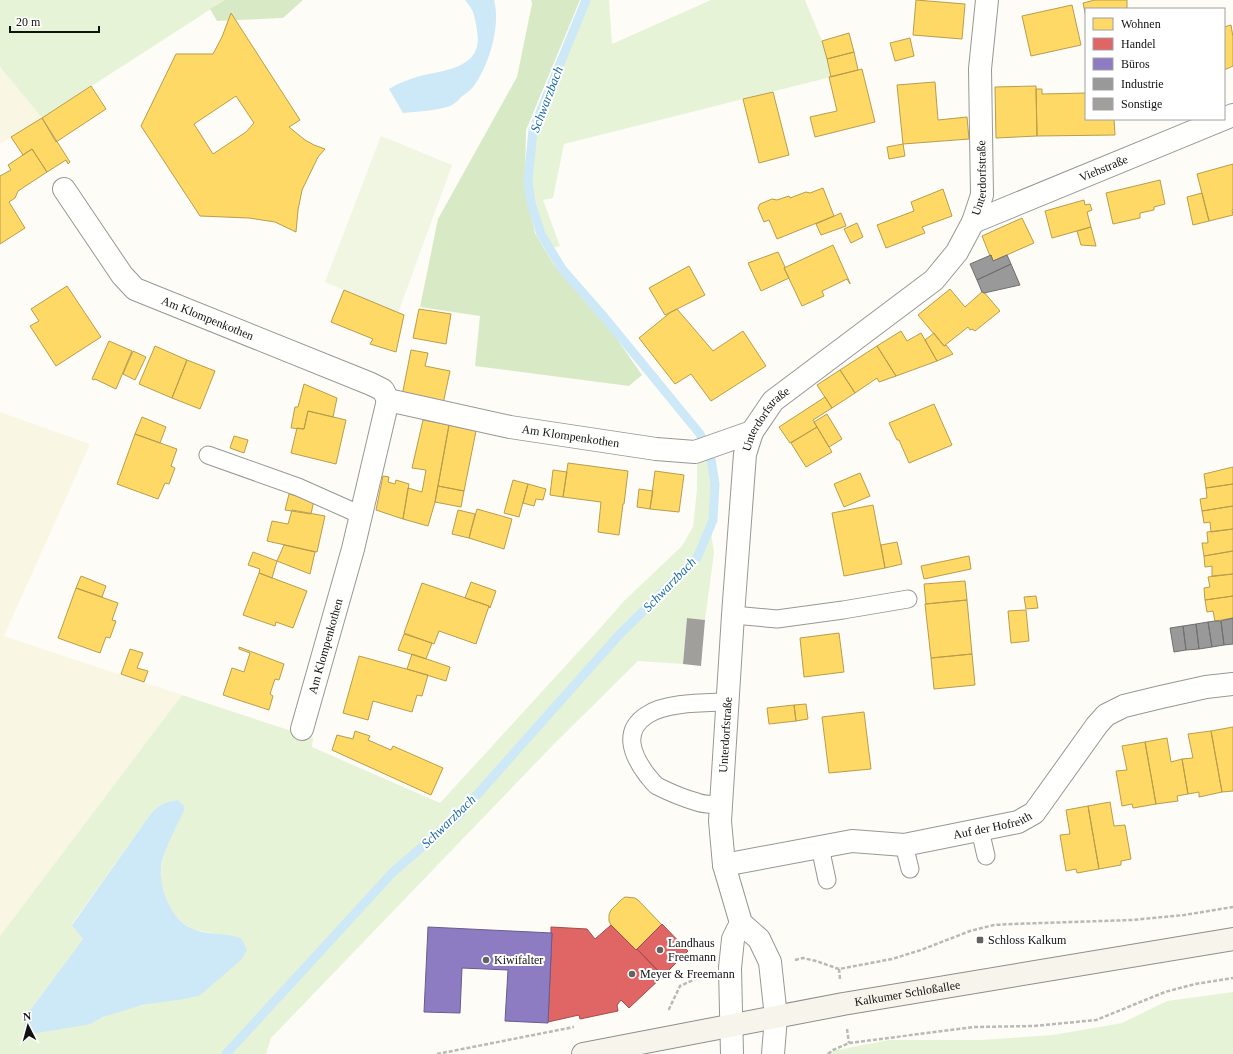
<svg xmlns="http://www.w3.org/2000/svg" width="1233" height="1054" font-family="'Times New Roman',serif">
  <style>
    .farmland { fill: #f9f7e4 }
    .green { fill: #e7f3d7; fill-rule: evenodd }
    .forest { fill: #d8eac5 }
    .pitch { fill: #f0f6e1 }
    .water { fill: #cde8f7 }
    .homes { fill: #ffd966; stroke: #b89d4c; fill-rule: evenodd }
    .shops { fill: #e06666; stroke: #a24c4c }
    .offices { fill: #8e7cc3; stroke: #685c8e }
    .industry { fill: #999; stroke: #707070 }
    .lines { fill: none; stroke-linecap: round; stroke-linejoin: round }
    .stream { stroke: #cde8f7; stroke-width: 9 }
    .building { fill: #a19f9c }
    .service-casing { stroke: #979795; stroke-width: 19 }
    .minor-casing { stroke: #979795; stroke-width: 24 }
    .secondary-casing { stroke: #8e8d8b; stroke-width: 24 }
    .path { stroke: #b9b9b8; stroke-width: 2.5; stroke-dasharray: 4 2; stroke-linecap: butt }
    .service { stroke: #fffffe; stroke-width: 17 }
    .minor { stroke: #fffffe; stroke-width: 22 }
    .secondary { stroke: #f6f4eb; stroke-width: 22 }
    .poi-dot { fill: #646362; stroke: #fff; stroke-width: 1.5 }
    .labels { text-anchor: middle; stroke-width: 4; stroke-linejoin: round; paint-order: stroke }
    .street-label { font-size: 12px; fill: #111; stroke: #fff }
    .poi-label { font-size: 12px; fill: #111; stroke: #fff; text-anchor: start }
    .water-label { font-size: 13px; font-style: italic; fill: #1768a6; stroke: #fff }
  </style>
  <rect width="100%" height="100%" fill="#fdfcf7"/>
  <path class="farmland" d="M0 67 42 118 0 144Z
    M0 412 90 444 4 636 182 695 0 936Z"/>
  <path class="green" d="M0 0H225L42 118 0 67Z
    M589 0H609L612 44 711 0H805L822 41 831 77 564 144 553 198 543 200 560 246 552 248 532 202 531 176 535 139 537 130 562 63 588 7Z
    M708 458 712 483 709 519 714 553 705 620 687 618 683 664 638 661 554 744 271 1038 266 1054H0V936L182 695 313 738 312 747 440 803 602 626 625 600 682 546 693 527 697 490V459ZM178 800 161 867V883L165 897 173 914 183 923 194 930 213 933 178 1000C149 1004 117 1007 91 1024L31 1009 83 939 72 924 152 812C160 804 167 801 178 800Z
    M1233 992V1054H826L827 1052 889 1040H981L1053 1035 1122 1023 1167 1001Z"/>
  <path class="forest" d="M225 0H303L283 18 217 21 210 9Z
    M531 0H580L526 130 525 180 528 201 535 233 554 265 603 319 642 375 629 386 475 366 480 316 420 307 438 219 517 77 532 4Z"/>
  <path class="pitch" d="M381 136 452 165 398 313 325 282Z"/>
  <path class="water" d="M465 0H494C501 26 489 66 473 87 470 91 465 94 461 97 459 100 455 103 452 105 443 110 415 112 403 113L389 89C399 83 409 79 420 76 445 70 484 68 477 31 476 24 475 16 472 10 470 6 467 3 465 0Z
    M178 800 184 806V810C177 826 163 851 161 867 160 880 163 892 168 903 174 915 181 924 193 929 207 935 226 933 241 938L247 950 241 960 199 996 178 1000 142 1005 103 1017 91 1024 25 1035C23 1024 26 1018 31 1009L83 939 72 925 152 812C160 804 167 801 178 800Z"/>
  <path class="homes" d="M916 0 965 4 962 39 913 35Z
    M1095 0H1127V9H1086V17L1083 3Z
    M1072 5 1081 45 1031 56 1022 16Z
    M231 13 300 120 289 127 305 140 314 145 325 149 318 157 302 190 298 210 296 232 275 222 249 218 200 216 141 126 176 54H213L222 37ZM236 96 254 123 246 132 213 154 194 124Z
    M1231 25 1233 37V66L1224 70V27Z
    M849 33 854 52 827 59 822 41Z
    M910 38 914 56 895 61 890 43Z
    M854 52 858 70 831 77 827 59Z
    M862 69 875 122 815 137 810 117 837 111 829 77Z
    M935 82 938 120 967 117 969 139 903 144 897 85Z
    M91 86 106 109 56 142 42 118Z
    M1036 86 1037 136 996 138 995 87Z
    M1036 89H1042V94L1086 93V119H1114L1115 135 1037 136Z
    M773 92 789 155 759 163 743 99Z
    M42 118 70 162 68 164 66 160 47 172 32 149 23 155 11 137Z
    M903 144 905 156 889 159 887 147Z
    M32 149 47 172 18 191 15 198 9 202 25 228 0 244V176L11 170 8 165Z
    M1233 164V209L1232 210 1233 215 1209 221 1197 174Z
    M1160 180 1165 204 1154 207V210L1140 213V218L1113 224 1106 193Z
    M823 188 834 216 777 239 769 220 764 222 758 208 760 204 772 199 777 200 789 196 790 198 806 192 810 193Z
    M943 189 952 216 922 227 925 233 886 248 877 225 914 211 911 202Z
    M1202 193 1209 221 1193 225 1187 197Z
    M1084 200 1085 205 1090 204 1092 210 1087 212 1091 227 1052 238 1045 211Z
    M841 213 846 226 821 235 816 224Z
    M1022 218 1034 243 993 261 991 255 990 256 982 236Z
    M857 223 863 237 851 243 844 229Z
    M1091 227 1096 246 1081 245 1077 231Z
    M833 245 850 283V284L847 279 822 291 824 296 802 306 784 268Z
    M778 252 785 267 784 268 789 278 761 291 748 263Z
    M689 266 705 295 665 315 649 288Z
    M67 286 101 337 56 366 30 326 39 321 31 309Z
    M950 289 965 307 983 291 1000 311 975 331 972 329 970 330 968 327 944 346 918 315Z
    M344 290 404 315 396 352 370 344 373 339 331 322Z
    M419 309 451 314 446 344 413 338Z
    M677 309 713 351 743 331 766 366 711 401 691 374 675 384 639 338 671 312Z
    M901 331 907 341 921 333 937 361 896 376 877 346Z
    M934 333 944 346 946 345 953 354 937 361 925 340Z
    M109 341 132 351 116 389 95 379 94 380 92 379Z
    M155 346 187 360 172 398 139 384Z
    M877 346 896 376 879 382 877 378 855 393 840 370Z
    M411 350 428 353 425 366 450 371 443 404 402 396Z
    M133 351 146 357 135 380 123 374Z
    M187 360 215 371 200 409 172 398Z
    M840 370 855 393 832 408 817 385Z
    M304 384 337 398 333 417 308 411 304 429 291 428 295 407H298Z
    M825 397 832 408 813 420 817 427 790 443 779 427Z
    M934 404 952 445 909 463 899 440H897L889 423Z
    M308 411 346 420 336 464 291 453 297 428 304 429Z
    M827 414 842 439 829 447 814 422Z
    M142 417 166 427 160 443 135 434Z
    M423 420 449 425 435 502 428 526 403 519 408 488 422 492 426 470 412 468Z
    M449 425 476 431 464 491 438 486Z
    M817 427 832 452 806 467 791 443Z
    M135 434 177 449 171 466 175 468 169 484 165 483 158 499 117 484Z
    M234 436 248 440 244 453 230 448Z
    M568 463 628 471 624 504H623L619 535 598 532 601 502 563 497Z
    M1233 467V484L1206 488 1204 474Z
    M553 470 567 472 563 497 550 495Z
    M655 471 684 475 679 512 650 509Z
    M860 473 870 496 844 507 834 484Z
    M383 476 389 477 388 482 395 484 396 480 409 484 403 519 376 510Z
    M513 480 528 484 519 517 504 513Z
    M528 484 546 489 543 500 536 499 534 506 523 503Z
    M1233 484V506L1202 511 1200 499 1207 498 1206 488Z
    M438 486 464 491 461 507 435 502Z
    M639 489 653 491 650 509 637 507Z
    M289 494 314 500 311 514 285 510Z
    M873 505 885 568 844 576 832 513Z
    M1233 506V529L1211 532 1210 522 1204 523 1202 511Z
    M477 509 512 519 504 549 469 538Z
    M292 510 325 516 317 552 267 541 272 521 288 524Z
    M458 510 475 514 469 538 452 534Z
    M1233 529V551L1204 556 1202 543H1208L1207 532Z
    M897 542 902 564 885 568 881 545Z
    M284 545 315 552 310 574 277 561Z
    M1233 551V574L1212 576V566L1205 567 1204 556Z
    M253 552 277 561 272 578 259 573 260 569 248 565Z
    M969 556 971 569 924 579 921 566Z
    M259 573 307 591 293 628 276 622 275 626 243 615Z
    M1233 574V596L1205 600 1204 588 1210 587 1208 577Z
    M81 576 106 586 102 597 76 588Z
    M965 581 967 600 926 604 924 584Z
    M471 582 496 591 490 608 489 606 465 598Z
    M422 583 489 606 476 644 439 631 434 644 404 633Z
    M76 588 118 603 112 620 116 621 110 638 106 637 100 653 58 638Z
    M1036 596 1038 608 1026 609 1024 597Z
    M1233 596V618L1215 621 1213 611 1207 612 1205 600Z
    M967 600 972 654 931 658 925 604Z
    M1026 610 1029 641 1011 643 1008 611Z
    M839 633 844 672 804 677 800 638Z
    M404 634 432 643 426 659 398 650Z
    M239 647 284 664 279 680 275 679 270 694 273 696 269 710 223 695 232 668 244 672 250 653 239 649Z
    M130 649 143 653 137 668 148 671 144 682 121 674Z
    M412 654 450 667 446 681 407 669Z
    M972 654 975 685 934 689 931 658Z
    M359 656 428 675 422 696 417 695 412 712 373 701 368 720 343 713Z
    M806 704 808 719 796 721 794 705Z
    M794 705 796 721 769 724 767 708Z
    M864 712 871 769 829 773 822 717Z
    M1233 727V791L1222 792 1211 731Z
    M355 731 370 736 368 740 391 750 393 746 443 768 431 795 332 750 337 735 353 739Z
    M1211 731 1222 792 1199 797V792L1188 794 1182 759 1193 758 1188 734Z
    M1167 738 1171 762 1182 759 1188 794 1177 796 1178 801 1156 804 1145 742Z
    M1145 742 1156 804 1133 808 1132 804 1122 806 1116 771 1127 770 1122 746Z
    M1110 802 1114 826 1125 825 1131 859 1121 861V865L1099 869 1088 806Z
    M1088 806 1099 869 1077 873 1076 869 1066 871 1060 835 1070 834 1066 810Z
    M625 897 635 898 638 900 662 925 636 950 611 925 609 921V915L611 910 621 900Z"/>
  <path class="shops" d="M662 924 688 951 663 976 637 949Z
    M611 925 636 950 637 949 663 976 629 1008 621 1000 617 1005 618 1011 580 1019 579 1015 548 1022 552 933H551V927L587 929 595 939Z"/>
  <path class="offices" d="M428 927 552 933 548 1023 505 1021 508 970 462 968 460 1013 424 1012Z"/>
  <path class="industry" d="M991 255 993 261 1007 255 1011 264 977 280 970 264Z
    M1011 264 1020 285 984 293 982 292 977 280Z
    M1233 618V644L1224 645 1221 621Z
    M1215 621H1221L1224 645 1212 647 1208 622Z
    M1208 622 1212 647 1199 649 1196 624Z
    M1196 624 1199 649 1186 650 1183 626Z
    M1183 626 1186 650 1174 652 1170 628Z"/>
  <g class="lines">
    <path class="stream" d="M226 1054 393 872 459 815 619 635 697 558 713 520 715 484 711 459 700 434 605 318 562 269 541 234 531 203 528 181 533 130 586 0"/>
  </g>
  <path class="building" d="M687 618 705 620 701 666 683 664Z"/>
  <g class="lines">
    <defs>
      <path id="service" d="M208 455 298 487 361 515
        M733 615 777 619 843 610 908 599
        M721 805C713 804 704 805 697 802 686 799 667 791 657 786 653 783 650 778 647 775 632 755 622 731 647 715 666 702 705 703 727 702
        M980 830 986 856
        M904 845 910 869
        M820 847 827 880"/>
      <g id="minor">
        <path id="s1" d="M64 189 122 275 135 289 371 384 383 390 388 400 510 427 656 449 695 452 752 432"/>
        <path id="s2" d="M973 222 1233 115"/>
        <path id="s3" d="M302 729 353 549 388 400"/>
        <path id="s4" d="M724 865 852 841 904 845 1018 822 1034 813 1097 725 1106 715 1124 706 1161 697 1206 687 1233 684"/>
        <path d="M732 1054 730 968 733 939 741 923"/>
        <path id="s5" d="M773 1054 776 1017 770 962 759 939 741 923 724 865 720 821 733 615 745 454 752 432 773 401 934 280 957 252 973 222 982 195 980 69 987 0"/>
      </g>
      <g id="secondary">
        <path id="s6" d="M583 1054 843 1004 1233 939"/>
      </g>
    </defs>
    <use href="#service" class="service-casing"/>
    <use href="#minor" class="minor-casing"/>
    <use href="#secondary" class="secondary-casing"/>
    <path class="path" d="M795 960 803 958 816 961 839 969 892 959 921 950 970 931 994 925 1012 924 1132 920 1184 915 1233 907
      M839 969 840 979
      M668 1009H669L680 986 704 975
      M847 1029 849 1043
      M437 1054 574 1027
      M828 1054 833 1050 849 1043 974 1027 1034 1026 1096 1020 1165 992 1195 984 1233 978"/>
    <use href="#service" class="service"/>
    <use href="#minor" class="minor"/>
    <use href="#secondary" class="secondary"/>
  </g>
  <g class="poi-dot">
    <rect x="976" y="936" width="8" height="8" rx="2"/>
    <circle cx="660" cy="950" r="4"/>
    <circle cx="486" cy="960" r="4"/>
    <circle cx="632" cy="974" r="4"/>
  </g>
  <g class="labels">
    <g class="street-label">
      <text dy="4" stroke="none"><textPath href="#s2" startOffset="141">Viehstraße</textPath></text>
      <text dy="4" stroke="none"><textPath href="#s5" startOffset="992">Unterdorfstraße</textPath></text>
      <text dy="4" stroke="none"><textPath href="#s1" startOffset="201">Am Klompenkothen</textPath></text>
      <text dy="4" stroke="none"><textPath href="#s5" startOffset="656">Unterdorfstraße</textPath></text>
      <text dy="4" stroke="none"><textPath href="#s1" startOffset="588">Am Klompenkothen</textPath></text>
      <text dy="4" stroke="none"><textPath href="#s3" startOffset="86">Am Klompenkothen</textPath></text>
      <text dy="4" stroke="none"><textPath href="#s5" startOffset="333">Unterdorfstraße</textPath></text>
      <text dy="4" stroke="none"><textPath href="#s4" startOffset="273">Auf der Hofreith</textPath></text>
      <text dy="4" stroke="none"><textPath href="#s6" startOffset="330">Kalkumer Schloßallee</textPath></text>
    </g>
    <g class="poi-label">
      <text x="988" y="944">Schloss Kalkum</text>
      <text x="668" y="947">Landhaus<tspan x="668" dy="14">Freemann</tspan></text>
      <text x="494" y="964">Kiwifalter</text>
      <text x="640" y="978">Meyer &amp; Freemann</text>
    </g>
    <g class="water-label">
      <text transform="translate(546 99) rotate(-69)" y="5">Schwarzbach</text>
      <text transform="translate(669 584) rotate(-46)" y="5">Schwarzbach</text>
      <text transform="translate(448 821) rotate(-44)" y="5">Schwarzbach</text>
    </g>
  </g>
  <rect x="1085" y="8" width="140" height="112" fill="#ffffff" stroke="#a0a0a0"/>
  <rect x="1093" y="18" width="20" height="12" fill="#ffd966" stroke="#a0a0a0"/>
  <text x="1121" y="28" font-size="12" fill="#111111">Wohnen</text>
  <rect x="1093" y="38" width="20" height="12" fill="#e06666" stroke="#a0a0a0"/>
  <text x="1121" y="48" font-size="12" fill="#111111">Handel</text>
  <rect x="1093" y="58" width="20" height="12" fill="#8e7cc3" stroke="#a0a0a0"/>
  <text x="1121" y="68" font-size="12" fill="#111111">Büros</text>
  <rect x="1093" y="78" width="20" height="12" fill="#999999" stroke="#a0a0a0"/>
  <text x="1121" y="88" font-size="12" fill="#111111">Industrie</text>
  <rect x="1093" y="98" width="20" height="12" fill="#a19f9c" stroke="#a0a0a0"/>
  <text x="1121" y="108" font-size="12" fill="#111111">Sonstige</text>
  <g transform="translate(28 1026) rotate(354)" stroke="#ffffff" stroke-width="3" paint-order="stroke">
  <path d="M0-3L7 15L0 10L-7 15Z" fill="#111111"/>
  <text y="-6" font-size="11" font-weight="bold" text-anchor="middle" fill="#111111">N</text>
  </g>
  <path d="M10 26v6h89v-6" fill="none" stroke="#111111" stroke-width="2"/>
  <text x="16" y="26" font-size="12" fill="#111111" stroke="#ffffff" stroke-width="3" paint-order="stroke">20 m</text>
</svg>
